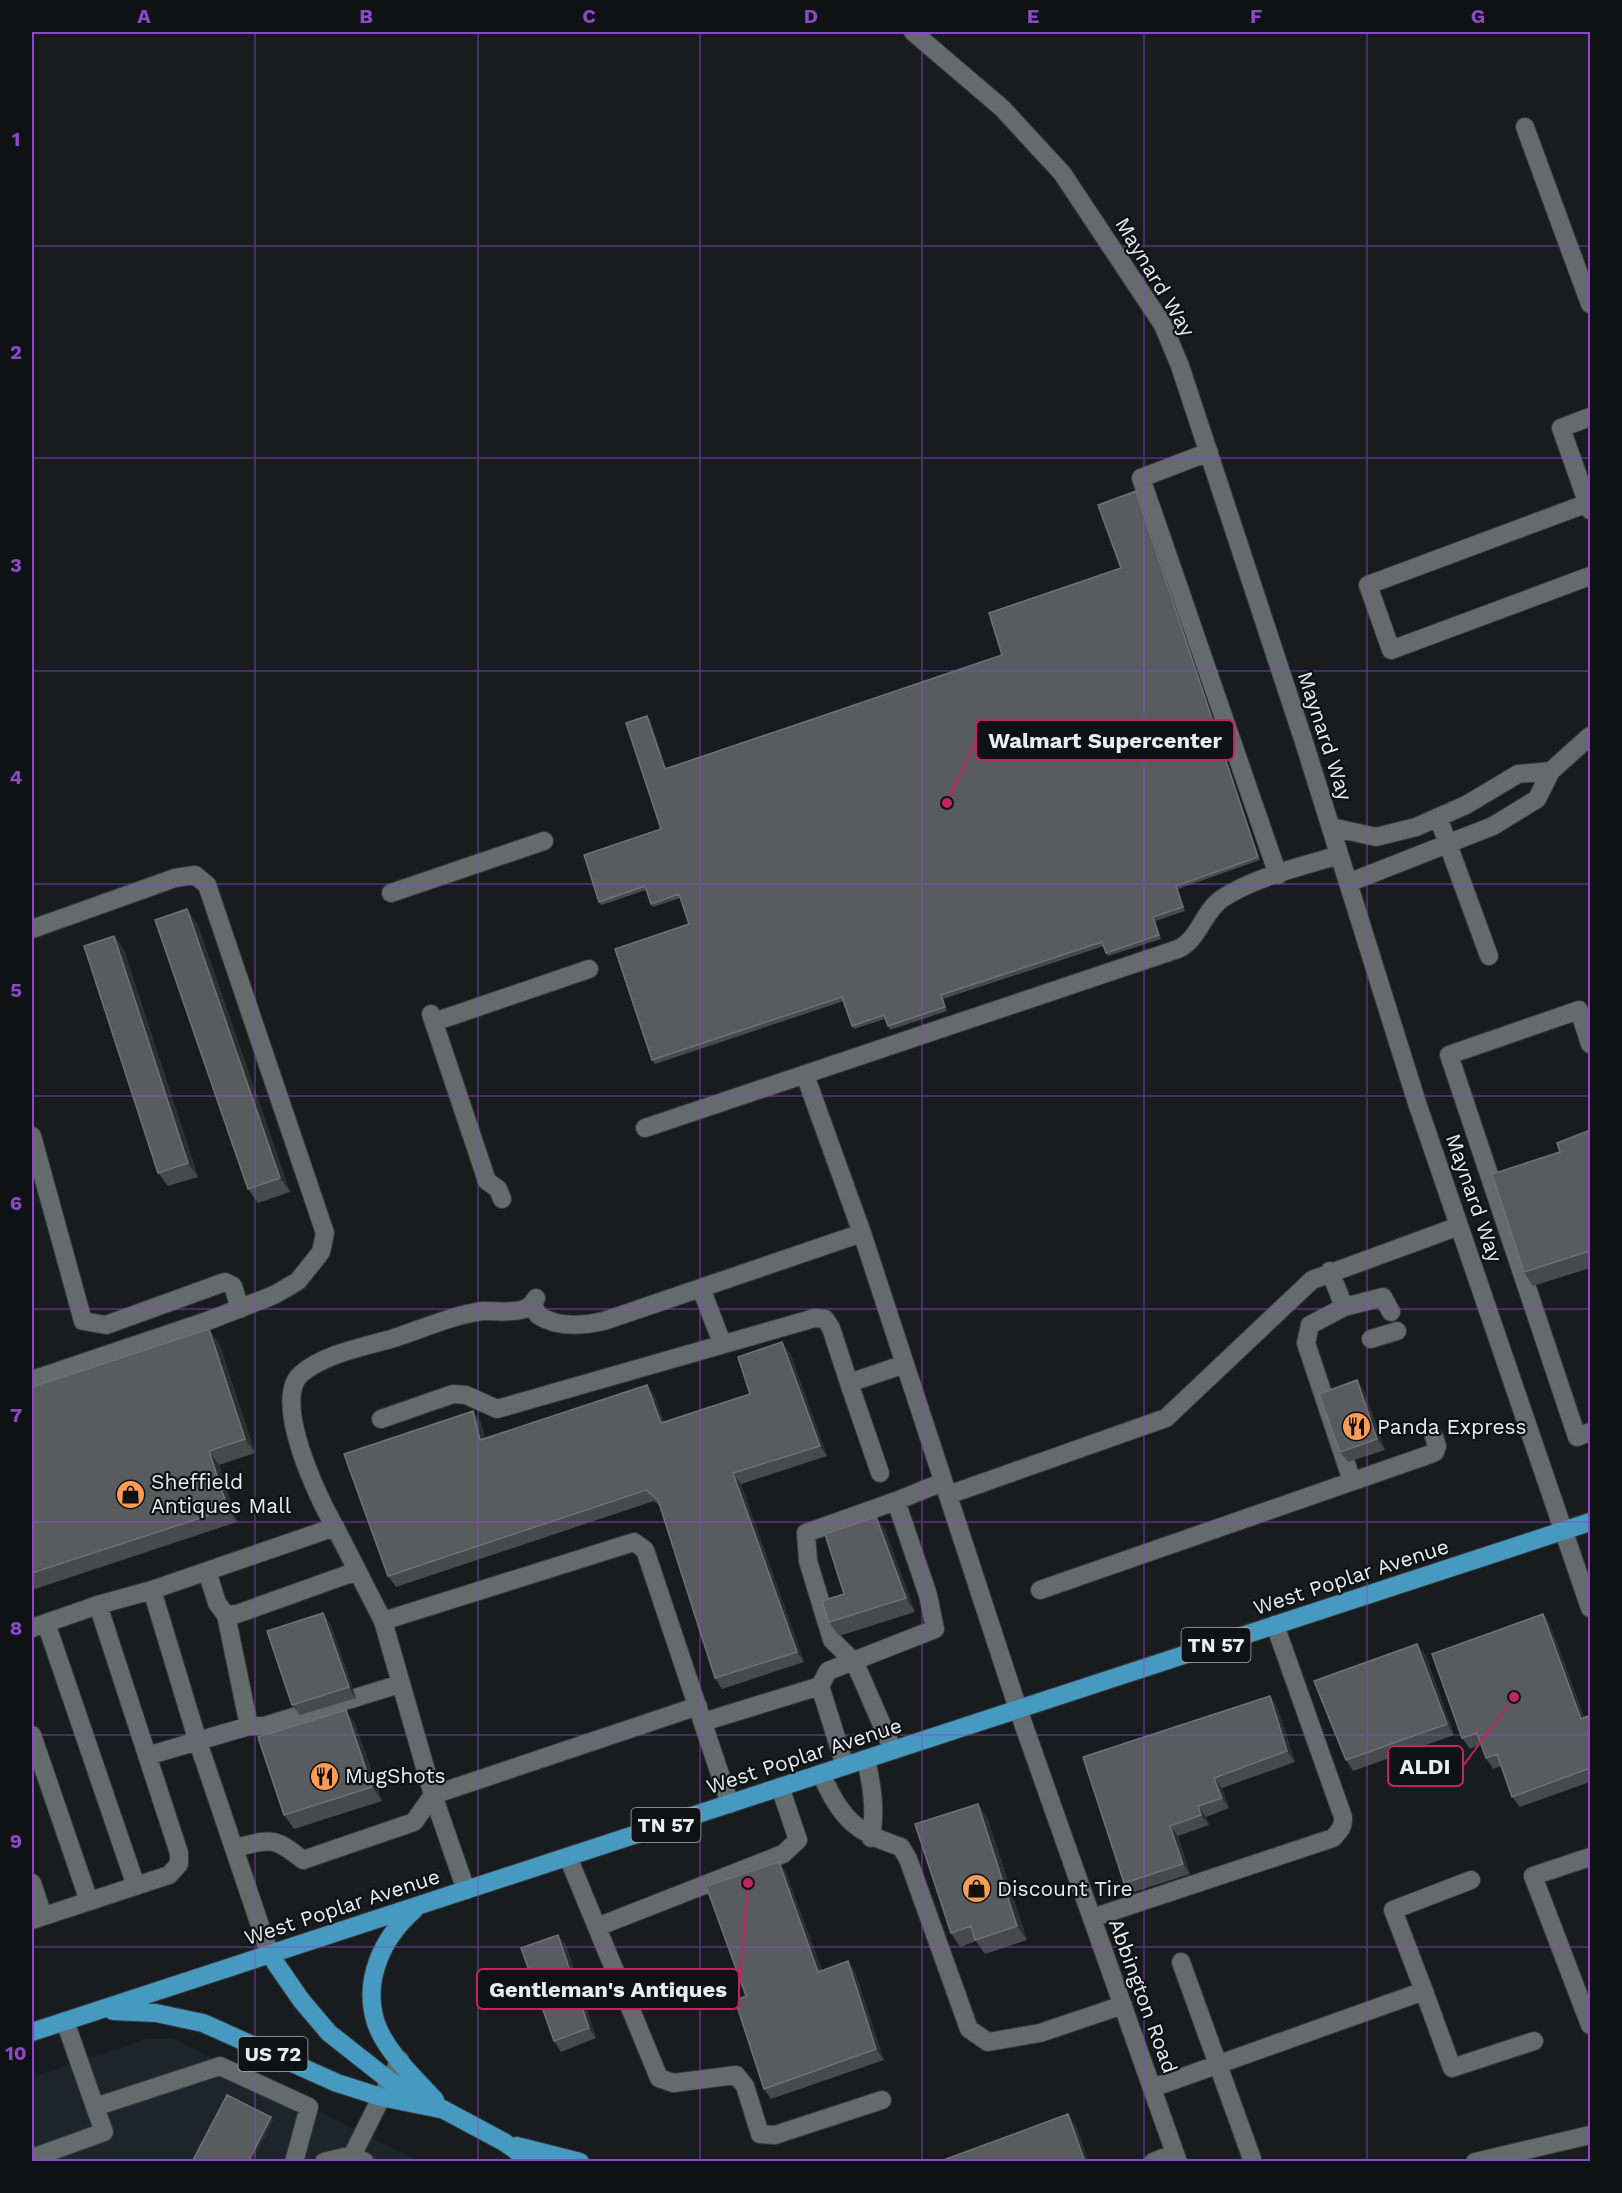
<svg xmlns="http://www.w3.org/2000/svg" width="1622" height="2193" font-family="'Work Sans',sans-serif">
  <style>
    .built { fill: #1c252b }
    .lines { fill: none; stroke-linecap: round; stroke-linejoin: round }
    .minor-casing { stroke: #37393b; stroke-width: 20 }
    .major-casing { stroke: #37393b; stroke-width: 20 }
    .minor { stroke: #656a6c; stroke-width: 18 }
    .major { stroke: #4699c1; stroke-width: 18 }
    .wall { fill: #464a4c }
    .shaded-wall { fill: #2c3032 }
    .building { fill: #585c5e; stroke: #6f7274; stroke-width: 1.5 }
    .grid { fill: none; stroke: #8c49c6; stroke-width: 1.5; stroke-opacity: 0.55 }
    .labels { text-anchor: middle; stroke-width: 4.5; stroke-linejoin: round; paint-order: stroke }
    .shield { fill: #0f1215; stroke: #a8abad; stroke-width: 1.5 }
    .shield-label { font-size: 20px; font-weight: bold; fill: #eaecee }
    .street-label { font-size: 21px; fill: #eaecee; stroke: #0f1215 }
    .poi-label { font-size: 21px; fill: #eaecee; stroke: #0f1215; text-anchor: start }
    .leader { fill: none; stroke: #c42362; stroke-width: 2 }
    .callout-dot { fill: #c42362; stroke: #0f1215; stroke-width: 2 }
    .callout { fill: #0f1215; stroke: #c42362; stroke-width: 2 }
    .callout-label { font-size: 22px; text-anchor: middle; font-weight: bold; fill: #eaecee }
    .neatline { fill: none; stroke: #8c49c6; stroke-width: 2 }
    .grid-label { font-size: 20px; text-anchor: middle; font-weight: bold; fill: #8c49c6 }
  </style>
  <rect width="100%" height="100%" fill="#181c1e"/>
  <path class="built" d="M173 2038 418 2161H32V2077L147 2039Z"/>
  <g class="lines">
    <defs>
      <path id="minor" d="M913 32 1002 108 1062 173 1163 325 1180 366 1304 742 1417 1103 1590 1608
        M1525 127 1590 304
        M1590 417 1561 428 1590 510
        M1209 452 1141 478 1278 875
        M1588 503 1368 585 1391 650 1590 576
        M1438 817 1489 956
        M1331 827 1376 837 1416 827 1466 805 1518 774 1551 771
        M1348 883 1493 826 1537 799 1551 771 1590 736
        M391 893 544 841
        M32 929 175 878 195 875 207 885 325 1233 321 1252 298 1281 274 1295 210 1320 32 1380
        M431 1014 487 1181 498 1189 502 1199
        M434 1022 589 969
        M1590 1044 1579 1010 1449 1055 1577 1437 1590 1432
        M805 1075 862 1233 1018 1709 1178 2162
        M645 1128 1178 949C1199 940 1203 911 1223 898 1257 876 1301 867 1339 855
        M32 1136 83 1321 106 1325 225 1282 233 1286 240 1309
        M1330 1271 1344 1307 1310 1325 1306 1343 1352 1481
        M701 1288 722 1343
        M533 1305 538 1315C557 1328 582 1326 604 1321L862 1233
        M1344 1307 1383 1297 1391 1312
        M1371 1339 1397 1331
        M849 1383 880 1473
        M381 1419 453 1394 466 1395 497 1409 815 1318 825 1319 831 1328 849 1383 905 1364
        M948 1495 1166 1418 1312 1280 1459 1226
        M335 1527C319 1500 271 1400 301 1374 324 1354 363 1347 391 1339 420 1330 452 1315 483 1311 500 1310 528 1317 536 1298
        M207 1571 217 1603 226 1615 237 1614 357 1571
        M152 1590 335 1527 383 1621 433 1795 466 1890
        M1040 1590 1428 1455 1435 1452 1437 1446 1434 1437
        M98 1605 152 1590 198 1742 270 1955
        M226 1615 249 1726
        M383 1621 634 1542 645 1550 730 1804
        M46 1623 136 1886
        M32 1628 98 1605 179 1853V1864L169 1875 32 1920
        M820 1686 845 1766
        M703 1722 820 1686 828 1671 935 1629 928 1595 896 1501 943 1482
        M32 1735 89 1901
        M893 1750 855 1663 832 1640 808 1561 806 1533 896 1501
        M147 1756 249 1726H264L400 1684
        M866 1759C872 1787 876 1809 871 1838
        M821 1774C841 1818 854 1832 901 1847L908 1859 969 2029 988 2042 1040 2033 1123 2005
        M235 1848C271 1839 273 1836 303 1860L414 1822 433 1795 698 1706
        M568 1857 659 2078 673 2083 736 2075 745 2086 760 2134 775 2135 882 2100
        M1590 1857 1533 1876 1590 2025
        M32 1883 43 1916
        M1092 1918 1333 1838C1339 1831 1344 1827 1343 1817L1275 1625
        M597 1927 783 1854 798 1840 780 1787
        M1181 1962 1252 2159
        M1424 1991 1452 2068 1534 2041
        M65 2021 95 2107 220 2066 309 2107 294 2162
        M1152 2088 1424 1991 1393 1910 1471 1880
        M32 2158 104 2132 95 2107
        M324 2162 352 2155 365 2162
        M349 2162 400 2060
        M1153 2162 1175 2153
        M1475 2162 1590 2135"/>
      <path id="major" d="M414 1910C383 1937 362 1980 376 2023 386 2052 415 2078 435 2100
        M270 1955 301 2000 329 2033 390 2081 504 2142 532 2162
        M113 2011 156 2013 203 2023 337 2083 381 2097 445 2110
        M32 2032 1590 1522
        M517 2146 580 2162"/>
    </defs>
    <use href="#minor" class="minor-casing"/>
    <use href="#major" class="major-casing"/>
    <use href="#minor" class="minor"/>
    <use href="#major" class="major"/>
  </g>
  <path class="wall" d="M1138 495 1260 860 1178 889 1185 911 1155 921 1161 939 1108 956 1106 953 1104 946 943 999 947 1011 890 1030 888 1026 885 1019 854 1029 852 1026 844 1001 655 1064 652 1060 689 924 680 898 653 907 651 904 646 890 602 905 599 902 661 829 650 720 666 768 1002 655 1121 568Z
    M197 923 290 1192 258 1203 248 1189Z
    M114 936 124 950 198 1177 168 1186 158 1173Z
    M1590 1130V1268L1533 1286 1524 1272 1560 1152Z
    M219 1343 255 1453 219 1465 237 1522 32 1590V1387Z
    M790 1353 827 1456 741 1484 804 1662 722 1689 715 1678 660 1506 654 1501 396 1587 388 1576 481 1422 485 1439 647 1385 654 1395 664 1422 750 1394Z
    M1357 1380 1364 1391 1385 1450 1348 1462 1340 1452Z
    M876 1517 885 1530 915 1612 839 1636 829 1622 844 1594Z
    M1543 1614 1550 1625 1584 1717 1590 1719V1782L1520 1807 1512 1797 1501 1766 1493 1769 1486 1758 1481 1744 1470 1749 1462 1738Z
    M330 1623 356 1698 300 1715 292 1705Z
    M1425 1654 1454 1735 1353 1771 1346 1760Z
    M1270 1696 1277 1707 1295 1762 1222 1788 1229 1808 1206 1817 1209 1825 1178 1836 1190 1874 1131 1893 1124 1883Z
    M346 1710 355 1724 382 1801 294 1829 284 1815Z
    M987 1817 1027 1940 985 1954 976 1941 960 1947 951 1933Z
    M779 1862 786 1873 822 1971 848 1961 855 1972 884 2060 771 2099 764 2089 746 1996Z
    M566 1945 596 2038 561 2052 554 2041Z"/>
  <path class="shaded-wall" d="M1136 491 1138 495 1260 860 1258 857Z
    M647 716 650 720 667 772 665 769Z
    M1176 886 1178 889 1185 911 1183 907Z
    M187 909 197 923 290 1192 280 1178Z
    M1153 917 1155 921 1161 939 1159 935Z
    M114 936 124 950 198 1177 188 1163Z
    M209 1329 219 1343 255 1453 245 1439Z
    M782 1342 790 1353 827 1456 820 1446Z
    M1357 1380 1364 1391 1385 1450 1377 1439Z
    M647 1385 654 1395 668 1433 661 1423Z
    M473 1411 481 1422 488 1451 480 1440Z
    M209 1451 219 1465 237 1522 228 1509Z
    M733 1473 741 1484 804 1662 797 1652Z
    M876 1517 885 1530 915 1612 906 1598Z
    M323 1613 330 1623 356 1698 349 1687Z
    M1543 1614 1550 1625 1588 1729 1581 1719Z
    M1417 1644 1425 1654 1454 1735 1447 1724Z
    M1270 1696 1277 1707 1295 1762 1287 1751Z
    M346 1710 355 1724 382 1801 372 1787Z
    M1214 1778 1222 1788 1229 1808 1222 1798Z
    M978 1804 987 1817 1027 1940 1017 1926Z
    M1198 1806 1206 1817 1209 1825 1201 1815Z
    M1170 1826 1178 1836 1190 1874 1183 1864Z
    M779 1862 786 1873 826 1982 818 1972Z
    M558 1935 566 1945 596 2038 589 2028Z
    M848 1961 855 1972 884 2060 876 2049Z
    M1068 2114 1077 2128 1089 2162H1085Z
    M271 2117 273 2121 252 2162H248Z"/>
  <path class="building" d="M1136 491 1258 857 1176 886 1183 907 1153 917 1159 935 1106 953 1102 942 941 995 945 1007 888 1026 884 1015 852 1026 842 997 652 1060 615 949 689 924 679 894 651 904 645 886 599 902 584 855 661 829 626 723 647 716 665 769 1002 655 989 613 1121 568 1098 505Z
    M187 909 280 1178 248 1189 155 920Z
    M114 936 188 1163 158 1173 84 946Z
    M1590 1130V1251L1524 1272 1492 1174 1560 1152 1557 1143Z
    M209 1329 245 1439 209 1451 228 1509 32 1573V1387Z
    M782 1342 820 1446 733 1473 797 1652 715 1678 658 1500 646 1490 388 1576 344 1454 473 1411 480 1440 647 1385 661 1423 750 1394 738 1357Z
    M1357 1380 1377 1439 1340 1452 1319 1394Z
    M876 1517 906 1598 829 1622 822 1601 844 1594 825 1534Z
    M323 1613 349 1687 292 1705 267 1631Z
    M1543 1614 1581 1719 1588 1716 1590 1722V1768L1512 1797 1497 1754 1486 1758 1477 1733 1462 1738 1432 1654Z
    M1417 1644 1447 1724 1346 1760 1314 1681Z
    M1270 1696 1287 1751 1214 1778 1222 1798 1198 1806 1201 1815 1170 1826 1183 1864 1124 1883 1083 1757Z
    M346 1710 372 1787 284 1815 258 1737Z
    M978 1804 1017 1926 975 1940 971 1926 951 1933 915 1824Z
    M779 1862 818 1972 848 1961 876 2049 764 2089 735 2000 746 1996 706 1886Z
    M558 1935 589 2028 554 2041 521 1948Z
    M227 2095 271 2117 248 2162H192Z
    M1068 2114 1085 2162H938Z"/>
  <path class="grid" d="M255 32V2162M478 32V2162M700 32V2162M922 32V2162M1144 32V2162M1367 32V2162M32 246H1590M32 458H1590M32 671H1590M32 884H1590M32 1096H1590M32 1309H1590M32 1522H1590M32 1735H1590M32 1947H1590"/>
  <defs>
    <symbol id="restaurant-disc" viewBox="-11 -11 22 22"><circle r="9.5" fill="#fd9d55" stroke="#0f1215"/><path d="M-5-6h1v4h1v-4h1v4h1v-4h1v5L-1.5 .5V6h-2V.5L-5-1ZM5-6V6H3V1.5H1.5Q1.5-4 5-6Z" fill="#111"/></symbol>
    <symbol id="shop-disc" viewBox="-11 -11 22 22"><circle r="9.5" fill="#fd9d55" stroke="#0f1215"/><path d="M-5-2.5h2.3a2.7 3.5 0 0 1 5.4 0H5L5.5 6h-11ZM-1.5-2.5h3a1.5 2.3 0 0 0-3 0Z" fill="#111"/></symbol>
  </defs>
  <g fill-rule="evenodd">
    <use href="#restaurant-disc" x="1340" y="1410" width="33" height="33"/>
    <use href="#shop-disc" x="114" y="1478" width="33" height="33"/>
    <use href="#restaurant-disc" x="308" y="1760" width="33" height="33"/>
    <use href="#shop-disc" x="960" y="1872" width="33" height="33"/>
  </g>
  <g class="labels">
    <g class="shield">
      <rect x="1181.5" y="1628" width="69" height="34" rx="4.5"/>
      <rect x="631.5" y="1808" width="69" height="34" rx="4.5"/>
      <rect x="238.5" y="2037" width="69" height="34" rx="4.5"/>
    </g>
    <g class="shield-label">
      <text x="1216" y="1652">TN 57</text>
      <text x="666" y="1832">TN 57</text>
      <text x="273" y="2061">US 72</text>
    </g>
    <g class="street-label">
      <text transform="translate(1155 277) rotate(59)" y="7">Maynard Way</text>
      <text transform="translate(1325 736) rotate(72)" y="7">Maynard Way</text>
      <text transform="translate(1474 1198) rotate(71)" y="7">Maynard Way</text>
      <text transform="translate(1351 1577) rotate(-18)" y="7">West Poplar Avenue</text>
      <text transform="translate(804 1756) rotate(-18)" y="7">West Poplar Avenue</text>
      <text transform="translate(342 1907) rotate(-18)" y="7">West Poplar Avenue</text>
      <text transform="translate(1143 1996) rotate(70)" y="7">Abbington Road</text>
    </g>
    <g class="poi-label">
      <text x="1377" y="1434">Panda Express</text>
      <text x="151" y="1489">Sheffield<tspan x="151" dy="24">Antiques Mall</tspan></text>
      <text x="345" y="1783">MugShots</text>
      <text x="997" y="1896">Discount Tire</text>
    </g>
  </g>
  <path class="leader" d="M947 803L976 740M1514 1697L1463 1766M748 1883L739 1989"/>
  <g class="callout-dot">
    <circle cx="947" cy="803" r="6"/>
    <circle cx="1514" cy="1697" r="6"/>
    <circle cx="748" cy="1883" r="6"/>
  </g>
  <g class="callout">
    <rect x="976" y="720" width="258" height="40" rx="6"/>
    <rect x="1388" y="1746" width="75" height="40" rx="6"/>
    <rect x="477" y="1969" width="262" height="40" rx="6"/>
  </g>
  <g class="callout-label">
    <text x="1105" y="748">Walmart Supercenter</text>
    <text x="1425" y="1774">ALDI</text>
    <text x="608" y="1997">Gentleman's Antiques</text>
  </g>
  <rect width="1622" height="2193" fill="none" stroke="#0f1215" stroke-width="66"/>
  <rect x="33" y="33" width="1556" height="2127" class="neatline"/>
  <g class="grid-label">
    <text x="144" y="23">A</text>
    <text x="366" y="23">B</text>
    <text x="589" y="23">C</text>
    <text x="811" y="23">D</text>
    <text x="1033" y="23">E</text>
    <text x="1256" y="23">F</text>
    <text x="1478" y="23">G</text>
    <text x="16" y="146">1</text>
    <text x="16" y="359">2</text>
    <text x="16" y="572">3</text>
    <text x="16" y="784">4</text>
    <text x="16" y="997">5</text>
    <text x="16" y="1210">6</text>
    <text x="16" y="1422">7</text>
    <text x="16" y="1635">8</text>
    <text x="16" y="1848">9</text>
    <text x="16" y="2060">10</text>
  </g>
</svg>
